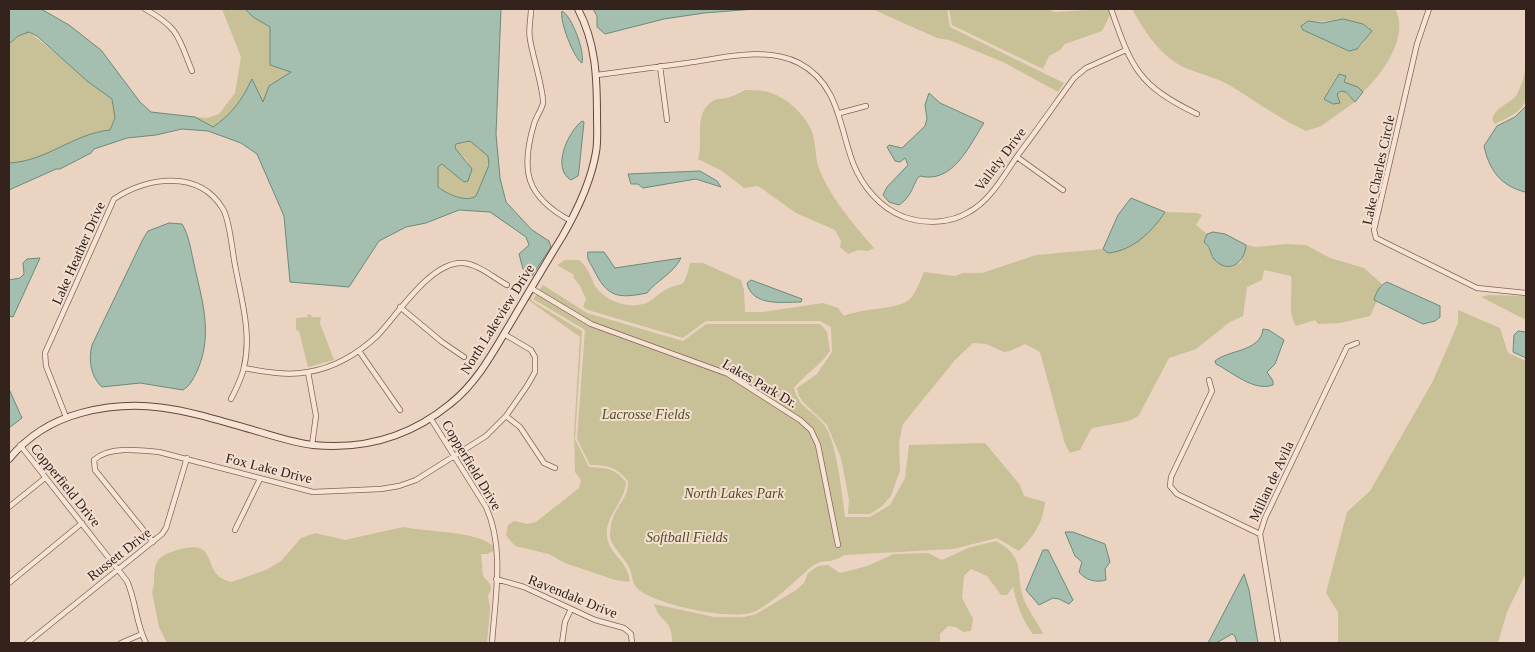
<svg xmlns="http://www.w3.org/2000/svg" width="1535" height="652" font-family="'Times New Roman',serif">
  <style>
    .green { fill: #c8c096; fill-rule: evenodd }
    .water { fill: #a4beaf; stroke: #6c8b7a; fill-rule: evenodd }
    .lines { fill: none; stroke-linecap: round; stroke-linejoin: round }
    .street-casing { stroke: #83645a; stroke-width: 6 }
    .secondary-casing { stroke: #65463d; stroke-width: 8 }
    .street { stroke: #f6e3d4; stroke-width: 4.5 }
    .secondary { stroke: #f6e3d4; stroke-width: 6 }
    .labels { text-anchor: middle; stroke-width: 4; stroke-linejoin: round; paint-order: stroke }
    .street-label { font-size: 14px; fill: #34221d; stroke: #f3dfd0 }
    .park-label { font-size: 14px; font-style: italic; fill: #4f4e25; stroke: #f3dfd0 }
  </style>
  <rect width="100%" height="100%" fill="#ebd3c1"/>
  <path class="green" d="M222 9H245L253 17 270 27 292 71 263 103 252 80C241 102 234 112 213 127L195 117 207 118 219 114 235 93 241 57Z
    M872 9H947L950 27 1064 83 1058 92 1003 62 949 40 937 38Z
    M949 9H1048L1054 12 1108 9 1110 15 1102 31 1065 44 1060 50 1049 56 1043 69 952 25Z
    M1132 9H1395C1410 35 1383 74 1363 92L1358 87 1344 82 1346 78 1342 74 1336 77 1327 93 1340 103 1337 94 1338 91H1344L1355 102 1321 126 1306 131C1280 119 1258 103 1234 88 1220 79 1204 75 1188 69 1162 59 1145 32 1132 9ZM1343 19 1369 27C1363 72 1323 38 1303 23Z
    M29 32 112 99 115 118 110 130 96 132 31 161 9 163V44L18 36Z
    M1526 66V100C1520 114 1508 117 1495 124L1492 120C1495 106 1510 105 1517 94 1522 85 1524 76 1526 66Z
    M745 90C752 90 761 90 768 92 786 97 806 115 812 132 816 142 815 155 818 166 829 196 853 224 874 248L868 251 858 250 848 254 840 247 841 241 835 230 796 213 758 186 744 188 722 171 698 159C704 141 692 111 715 100 718 98 723 99 726 98 733 97 739 93 745 90Z
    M470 141 488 156 489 165 476 196C466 203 447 194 438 187V167L442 164 449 169 469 163 455 148 456 145Z
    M1165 212 1197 213 1202 215 1196 225 1207 234 1204 240 1213 257 1228 267 1241 263 1246 245 1256 247 1287 244 1306 245 1330 258 1364 268 1382 284 1375 300 1377 301 1370 316 1340 323 1318 324 1315 320 1296 326C1287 313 1293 292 1291 276L1264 270 1262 280 1247 287 1243 316 1230 322 1196 349 1169 358 1139 415C1130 424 1105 424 1091 429L1080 450 1070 453 1065 444 1040 352 1025 344 1010 351 1004 352 986 344 973 343 955 360 903 424 899 442 900 470 891 496 881 507 870 514H848L849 500 841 458 827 425 804 403 799 396 797 388 817 374 832 352 831 327 820 321H706L683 338 588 310 583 307 586 299 580 286 573 277 574 275 557 265 565 260H579C589 268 590 276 595 286 605 301 629 310 646 303 652 301 657 295 662 292 684 278 682 295 690 263H703L741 280 744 290 745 312H763L823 303 838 308 844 316C863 308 890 310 906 302 915 297 920 281 924 272L955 276 963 273H982L1036 255 1103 249 1104 251C1133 248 1149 236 1165 212Z
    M543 285 587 313 683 341 706 324H820L827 332 830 351C820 366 805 374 794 388 798 407 815 412 825 426 837 444 842 494 845 517H870L890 505 905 478 909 445 985 443 1020 485 1024 496 1045 502C1043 523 1034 536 1019 551L997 538 953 549 844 555C829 565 827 558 816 564 811 566 806 572 801 576 787 588 773 602 756 611 734 622 658 605 639 590 631 584 633 575 629 567 623 557 615 549 610 539 610 530 611 519 616 511 623 499 628 495 628 481 616 467 608 465 590 465L577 439 585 330 533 299Z
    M532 292 534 293 531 298 532 301 582 331 575 439 589 467C607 469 612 466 626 482 625 503 601 519 608 541 611 553 623 560 627 571 629 574 629 579 630 582L615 580 565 563 549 554 515 546 506 535 508 525 514 521 527 524 536 522 579 488 581 480 575 472 574 433 580 337 528 300Z
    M1488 295 1526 296V320L1481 297Z
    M1458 310 1500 328 1508 353 1526 361V573L1507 612 1498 643H1338V612L1326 593 1347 512 1370 491 1433 381 1458 323Z
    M310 314 312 317H321L320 323 334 360 308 367 299 331 296 330V318L308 317 307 315Z
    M403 527C426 532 478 531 493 546V551L487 554H481L483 576 490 584 491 589 488 596 490 609 487 643H167L159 627 152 592C156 582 152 571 157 562 162 554 169 553 177 550 223 537 198 575 231 582L266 570 281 561 301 538 315 533 345 540Z
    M996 541C1028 559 1014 573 1024 600 1029 611 1038 623 1043 634H1033C1022 619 1017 605 1013 587L1007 595H1001L987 576 971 569 964 576 962 598 973 619 971 631 963 632 956 627 948 626 940 634V643H672C673 618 660 624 654 604L714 617H744L756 614 796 590 804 583 808 573 818 566 828 565 840 573 867 566 894 554 928 553 942 560 968 548Z"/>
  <path class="water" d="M9 9H41L69 25 101 50 140 102 151 112 195 117 213 127C232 114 242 100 252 79L263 102 269 86 291 72 270 65V27L253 17 245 9H501L496 134 500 178 506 202 532 230 549 241 551 247 532 276 527 274 523 269 519 254 529 245 526 237 490 212 459 210 426 223 406 227 379 241 349 287 290 282 284 216 257 154 241 143 208 131 182 129 156 135 127 138 94 149 91 153 60 169H56L9 190V163C48 161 72 134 110 130L115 118 112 99 87 81 37 36 29 32 18 36 9 44ZM470 141 488 156 489 165 476 196C466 203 447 194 438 187V167L442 164 464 182 468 181 472 169 455 148 456 144Z
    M593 9H755L704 13 664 19 605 34 597 27V16Z
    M562 11C572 16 585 52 582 63 574 59 559 20 562 11Z
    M1343 19 1363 24 1372 31 1357 49 1349 51 1303 30 1301 26 1308 21 1322 23Z
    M1339 74 1346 76 1344 82 1358 87 1363 92 1355 102 1346 92 1341 91 1337 94 1340 103 1333 104 1324 99Z
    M929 93 940 103 984 123C969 146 953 184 920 176 913 181 914 195 899 205L889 202 883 195 887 187 908 165 905 158 900 162 895 161 887 147 889 145 902 148 925 126 927 119 925 105Z
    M1526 106V192H1525C1501 186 1489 170 1484 146L1497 126 1515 117Z
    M582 121 584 122 579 170 578 176 571 180C551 168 568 132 582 121Z
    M700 171 717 181 721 187 696 179 643 188 638 184H631L628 174Z
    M1131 198 1165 212C1152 232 1132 251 1108 253L1103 249 1118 215Z
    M169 223 182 224C189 235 191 251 194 264 202 300 213 333 198 369 195 376 190 386 183 390L140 383 102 387C91 377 88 360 92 345L143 239 148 231Z
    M1213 232 1225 234 1246 245C1245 263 1228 275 1214 259 1210 253 1210 246 1204 242L1207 234Z
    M588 252H604L615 268 681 258C673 274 657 280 647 293 618 299 607 297 594 270 591 264 586 259 588 252Z
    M40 258 13 317 9 316V280L20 278 24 274 23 263 27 259Z
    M751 280 802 299 801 302C783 302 752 307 747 283Z
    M1387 282 1440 306V317L1435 321 1423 324 1374 300C1376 292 1380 285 1387 282Z
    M1263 329 1269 330 1284 340 1275 364 1267 372 1273 381V385C1254 392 1232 372 1216 364L1215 361C1227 350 1261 352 1263 329Z
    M1518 331 1526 332V358L1513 352 1514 335Z
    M9 389 22 418 9 428Z
    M1065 532H1073L1105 544 1110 562 1105 569 1106 580C1096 583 1085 580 1079 572L1082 562 1075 556Z
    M1043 550H1048L1073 600 1069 604 1059 599 1053 598 1039 605 1026 590Z
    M1244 574 1249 590 1258 643H1237L1235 636 1232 634 1216 643H1208Z"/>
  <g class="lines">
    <defs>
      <path id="street" d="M145 9C179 28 178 36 192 71
        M531 9C531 18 528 30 530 39 532 54 544 91 543 103 542 109 536 117 534 124 520 171 526 197 571 221
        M1111 9C1132 69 1138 85 1197 114
        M1429 9 1417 44 1374 230 1376 238 1477 288 1526 293
        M660 66 667 120
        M597 75C627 71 657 67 687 63 723 58 765 46 799 63 839 84 839 126 853 163 862 186 880 208 904 217 925 224 949 224 969 212 991 200 1004 175 1018 155 1037 130 1055 104 1074 78L1086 68 1126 50
        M840 113 866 106
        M1017 157 1063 190
        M531 288 591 324 728 374 800 420 811 430 818 445 838 545
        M400 307 442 342 464 357
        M359 351 400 410
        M244 368C266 372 287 376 308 372 334 368 359 353 378 335 398 314 431 261 463 263 478 264 494 278 507 285
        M308 372 316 416 312 445
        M1209 380 1212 391 1171 477 1170 486 1177 494 1260 534
        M506 416 520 427 544 463 555 468
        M66 417 46 366 45 353 114 199C147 177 199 169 223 209 230 221 232 250 235 265 241 298 252 333 244 367 242 378 236 389 231 399
        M431 419 486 507C505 548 495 599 492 643
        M20 445 127 581C136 601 136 624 146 643
        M9 507 45 478
        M235 530 260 479
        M153 542 95 470 94 460C109 446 140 450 159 452L313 492 381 489 399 486 416 480 486 436 506 416 527 386 535 372V357L531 350 504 334
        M496 579 524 587 595 620 624 628 631 634 632 643
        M9 583 82 523
        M27 643 162 534 166 528 187 458
        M121 643 142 634
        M562 643 565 622 571 609
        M1278 643 1260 534 1265 518 1347 347 1357 343"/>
      <path id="secondary" d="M9 459C28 436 51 421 81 413 148 395 195 414 260 432 277 437 295 443 313 445 364 450 411 436 450 404 477 383 493 352 510 324 527 295 544 266 562 237 577 211 591 182 596 152 598 141 597 128 597 116 597 78 596 43 578 9"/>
    </defs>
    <use href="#street" class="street-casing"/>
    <use href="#secondary" class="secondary-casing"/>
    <use href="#street" class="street"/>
    <use href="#secondary" class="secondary"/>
  </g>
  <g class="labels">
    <g class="street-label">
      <text transform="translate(1000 159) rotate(-53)" y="5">Vallely Drive</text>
      <text transform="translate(1378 170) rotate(-78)" y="5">Lake Charles Circle</text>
      <text transform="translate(78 253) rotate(-66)" y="5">Lake Heather Drive</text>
      <text transform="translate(497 319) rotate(-58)" y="5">North Lakeview Drive</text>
      <text transform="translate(760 383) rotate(30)" y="5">Lakes Park Dr.</text>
      <text transform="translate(472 465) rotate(59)" y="5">Copperfield Drive</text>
      <text transform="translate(269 468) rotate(14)" y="5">Fox Lake Drive</text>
      <text transform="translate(1271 481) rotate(-65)" y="5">Millan de Avila</text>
      <text transform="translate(66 485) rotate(51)" y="5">Copperfield Drive</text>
      <text transform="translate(119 554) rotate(-38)" y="5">Russett Drive</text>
      <text transform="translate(573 596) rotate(22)" y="5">Ravendale Drive</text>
    </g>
    <g class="park-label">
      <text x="646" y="419">Lacrosse Fields</text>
      <text x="734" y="498">North Lakes Park</text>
      <text x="687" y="542">Softball Fields</text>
    </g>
  </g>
  <rect width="1535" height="652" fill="none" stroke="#34221d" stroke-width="20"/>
</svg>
